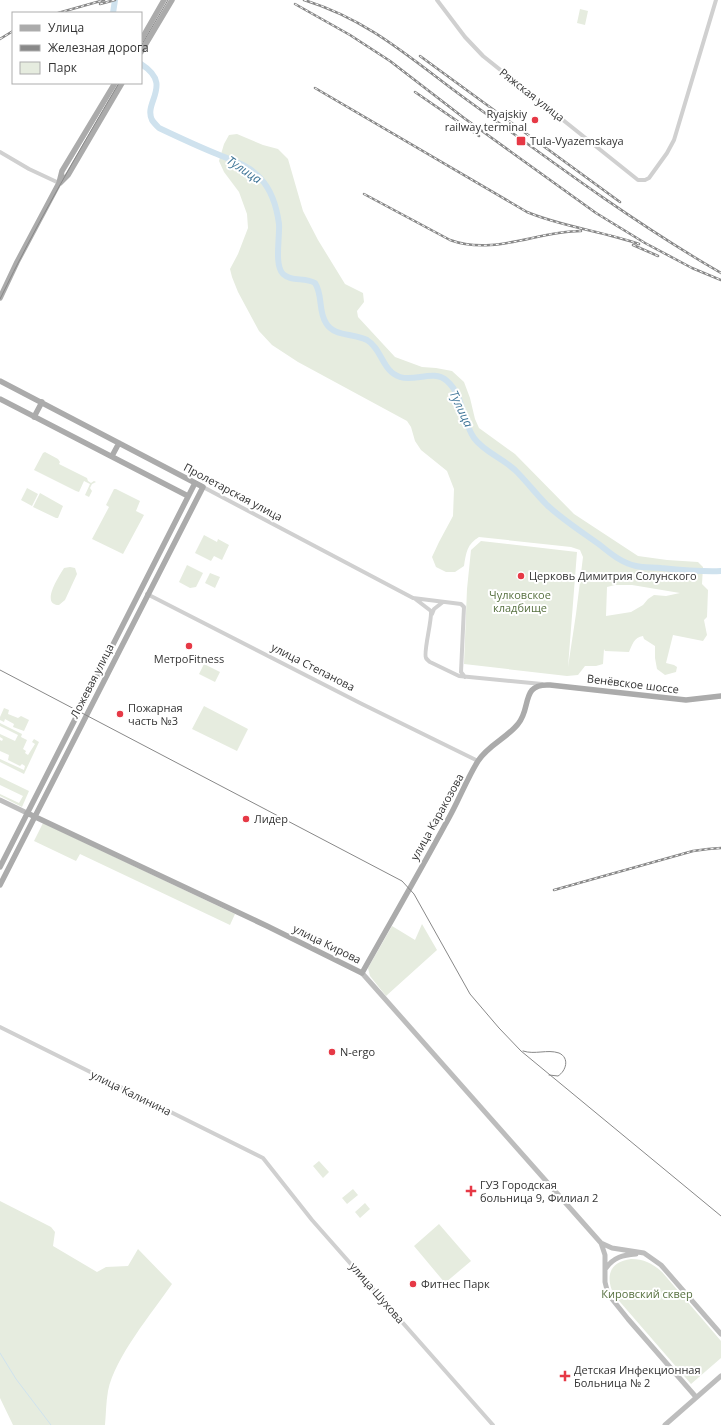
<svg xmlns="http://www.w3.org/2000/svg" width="721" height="1425" font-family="'Open Sans',sans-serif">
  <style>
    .green { fill: #e6ecdf; fill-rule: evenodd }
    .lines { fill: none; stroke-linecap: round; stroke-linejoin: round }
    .stream { stroke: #cfe2ee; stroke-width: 1 }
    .river { stroke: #cfe2ee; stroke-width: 6 }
    .tertiary { stroke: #d0d0d0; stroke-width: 4 }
    .secondary { stroke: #bdbdbd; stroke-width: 5 }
    .primary { stroke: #ababab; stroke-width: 5.5 }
    .tram { stroke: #888; stroke-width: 1 }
    .rail-casing { stroke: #888; stroke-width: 2.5 }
    .rail { stroke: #fff; stroke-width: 1; stroke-dasharray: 3; stroke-linecap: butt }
    .poi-dot { fill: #e63946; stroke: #fff; stroke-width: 1.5 }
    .labels { text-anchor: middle; stroke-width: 4; stroke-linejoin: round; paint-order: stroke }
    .street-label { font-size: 11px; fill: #333; stroke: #fff }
    .poi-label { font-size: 11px; fill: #333; stroke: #fff; text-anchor: start }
    .park-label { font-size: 11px; fill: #56703f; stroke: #fff }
    .water-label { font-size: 12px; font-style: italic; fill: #3f7597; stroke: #fff }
  </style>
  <rect width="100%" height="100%" fill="#fff"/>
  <path class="green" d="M580 9 588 11 585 25 577 23Z
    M237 134 263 145 278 149 288 159 303 211 318 240 345 284 363 293 364 302 357 311 358 317 395 357 422 367 436 368 452 371 464 382 470 398 475 419 479 428 515 454 574 514 638 556 667 560 698 562 703 567 702 584 708 590 707 617 704 620 707 635 703 641 673 635 666 663 674 665 677 667 676 672 665 675 657 669 655 658V646L644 639 643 636C634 637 632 645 629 652L605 651 604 649 603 664 596 666H585L578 675 567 676 464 664 467 589 471 550 481 541 577 552 568 667 576 614 583 557 580 550 571 547 479 537C467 544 466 553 464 566L455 572H446L436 567 432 557 439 542 453 516 454 489 447 471 421 450 415 441 411 427 407 421 298 362 272 345 259 331 238 292 232 277 230 269 238 254 248 228 247 214 239 192 224 172 219 161 224 144 229 135ZM615 585H632L680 593 666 596 654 595 648 599 643 605 631 612 606 616 607 587Z
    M45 452 58 459 60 462 59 464 87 478 88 481 91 483 94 481 96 482 92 484 90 488 92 491 89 497 85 495 90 484 84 481 79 492 76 491 34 470 43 453Z
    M27 488 38 494 32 506 21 500Z
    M114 489H116L140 501 136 511 144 515 123 554 92 539 109 507 106 505Z
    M40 493 63 506 58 518H56L33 507Z
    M204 535 217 542 218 539 229 545 222 560 214 556 211 561 195 553Z
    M187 565 203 573 196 587 190 588 179 582Z
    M70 567 75 568 77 574 65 600 59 605C40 605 59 576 64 568Z
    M210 573 220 577 215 588 205 583Z
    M204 664 220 672 215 682 199 674Z
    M204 706 248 729 237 751 192 729Z
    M4 708 9 710 8 714 18 718 21 716 29 720 24 731 13 727 14 724 5 719 4 722 0 720V717Z
    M0 723 22 734 21 737 27 740 23 749 26 751 25 753 28 755 35 744 32 742 34 739 39 742 24 774 0 762V759L24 770 25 766 22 764 20 766 8 760 9 755 0 751V740L2 741 3 739 0 737V734L15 741 18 735 0 726Z
    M0 777 29 791 22 807 0 796V794L19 803 23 796 0 785Z
    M43 823 235 914 230 925 80 854 76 861 34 841Z
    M422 924 437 950 386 996 370 976 368 968 392 926 415 940Z
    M319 1161 329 1172 323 1178 313 1166Z
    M353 1189 358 1195 347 1204 342 1198Z
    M0 1201 51 1227 55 1232 53 1246 97 1272 106 1267 128 1266 138 1249 172 1284C152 1313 115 1357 108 1391 106 1402 106 1414 105 1425H13L0 1398Z
    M365 1203 370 1209 360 1218 355 1212Z
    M439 1224 471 1261 445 1283 414 1246Z
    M631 1259C644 1259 652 1263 662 1272L721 1341V1358L691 1384 614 1295C605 1277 609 1262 631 1259Z"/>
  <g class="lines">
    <path class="stream" d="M0 1353 16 1379 51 1425"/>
    <path class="river" d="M113 13 115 0
      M141 64C174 85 143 102 152 120 154 123 157 126 159 128 178 137 197 146 217 154 233 161 249 165 261 179 272 191 277 209 279 224 280 237 274 265 283 274 291 282 305 277 315 283 323 295 318 311 326 323 334 337 354 333 367 340 382 349 382 371 400 377 415 382 434 369 447 381 464 396 462 421 474 438 484 452 504 459 516 471 527 482 536 494 547 505 563 520 582 532 600 545 611 554 622 563 636 566 644 568 653 567 661 568 681 570 701 572 721 571"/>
    <path class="tertiary" d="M437 0 465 37 483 56 638 180H645L649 178 667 153 674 140 716 0
      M0 152 29 169 59 183
      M203 487 413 598 461 604 464 607 461 672 465 677
      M147 594 362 704 478 761
      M414 598 431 611C432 621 423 653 426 658 427 660 429 661 430 662L459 676 542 684
      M432 614 434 609 443 602
      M0 1027 263 1158 312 1220 493 1425"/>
    <path class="secondary" d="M0 800 27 813
      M362 973 601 1243 605 1255V1282L608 1294 628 1319 696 1397
      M601 1243 612 1248 644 1253 661 1265 721 1334
      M606 1268C614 1257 623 1255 636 1254
      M665 1425 721 1376"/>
    <path class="primary" d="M141 40 164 0
      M141 52 172 0
      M60 183 68 175 122 83
      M0 298 17 262 59 183 62 171 115 83
      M0 381 203 487 0 885
      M0 399 188 496
      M34 417 42 402
      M112 456 119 443
      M27 813 267 926 362 973C390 923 419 873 446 823 458 803 466 780 478 761 488 745 507 738 518 724 532 708 520 683 550 685L686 700 721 696
      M0 867 195 483"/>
    <path class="tram" d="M141 46 168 0
      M0 299C36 225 77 154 119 83
      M0 670 402 881 414 894 470 994 499 1028 521 1051 721 1216
      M523 1051C535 1055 547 1049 559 1053 570 1058 566 1071 558 1076L549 1075"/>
    <defs>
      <path id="rail" d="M304 0C369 20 410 58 463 97 547 158 631 221 721 273
        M100 4 115 0
        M295 4 350 35 390 61 464 118 596 213 645 243 692 268 721 280
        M58 13 104 0
        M0 39 13 31
        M420 56 620 202
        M315 88 527 212C563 227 602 231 639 244
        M415 92 479 136
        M364 194 450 240C494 256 537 231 581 231
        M633 245 658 256
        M554 890 693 851 708 849 721 848"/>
    </defs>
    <use href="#rail" class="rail-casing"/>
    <use href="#rail" class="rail"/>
  </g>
  <g class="poi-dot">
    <circle cx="535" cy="120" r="4"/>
    <rect x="516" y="136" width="10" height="10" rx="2"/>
    <circle cx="521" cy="576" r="4"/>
    <circle cx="189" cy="646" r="4"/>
    <circle cx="120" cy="714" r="4"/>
    <circle cx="246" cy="819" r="4"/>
    <circle cx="332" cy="1052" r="4"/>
    <path d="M469 1185h4v4h4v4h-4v4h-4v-4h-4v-4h4z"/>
    <circle cx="413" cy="1284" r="4"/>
    <path d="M563 1370h4v4h4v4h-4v4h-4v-4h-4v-4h4z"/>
  </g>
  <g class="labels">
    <g class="street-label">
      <text transform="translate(532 95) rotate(38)" y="4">Ряжская улица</text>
      <text transform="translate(233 492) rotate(28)" y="4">Пролетарская улица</text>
      <text transform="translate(313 667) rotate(27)" y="4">улица Степанова</text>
      <text transform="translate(92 681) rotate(-63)" y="4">Ложевая улица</text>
      <text transform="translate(633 684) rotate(7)" y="4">Венёвское шоссе</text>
      <text transform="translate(437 817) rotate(-61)" y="4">улица Каракозова</text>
      <text transform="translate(327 944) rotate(26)" y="4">улица Кирова</text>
      <text transform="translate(131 1093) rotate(26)" y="4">улица Калинина</text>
      <text transform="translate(377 1293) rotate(49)" y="4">улица Шухова</text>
    </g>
    <g class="poi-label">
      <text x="527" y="118" text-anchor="end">Ryajskiy<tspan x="527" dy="13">railway terminal</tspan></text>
      <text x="530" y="145">Tula-Vyazemskaya</text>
      <text x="529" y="580">Церковь Димитрия Солунского</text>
      <text x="189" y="663" text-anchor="middle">МетроFitness</text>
      <text x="128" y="712">Пожарная<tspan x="128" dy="13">часть №3</tspan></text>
      <text x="254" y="823">Лидер</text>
      <text x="340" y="1056">N-ergo</text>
      <text x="480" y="1189">ГУЗ Городская<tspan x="480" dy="13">больница 9, Филиал 2</tspan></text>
      <text x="421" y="1288">Фитнес Парк</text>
      <text x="574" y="1374">Детская Инфекционная<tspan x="574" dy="13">Больница № 2</tspan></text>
    </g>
    <g class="park-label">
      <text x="520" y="599">Чулковское<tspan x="520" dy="13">кладбище</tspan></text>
      <text x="647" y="1298">Кировский сквер</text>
    </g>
    <g class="water-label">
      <text transform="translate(244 170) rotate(34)" y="4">Тулица</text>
      <text transform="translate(461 409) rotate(65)" y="4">Тулица</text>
    </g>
  </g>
  <rect x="12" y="12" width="130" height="72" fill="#ffffff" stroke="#adadad"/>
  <rect x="20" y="25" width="20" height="6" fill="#ababab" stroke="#adadad"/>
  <text x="48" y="32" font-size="12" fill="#333333">Улица</text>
  <rect x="20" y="45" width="20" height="6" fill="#888888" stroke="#adadad"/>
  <text x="48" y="52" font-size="12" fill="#333333">Железная дорога</text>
  <rect x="20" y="62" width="20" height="12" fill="#e6ecdf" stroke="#adadad"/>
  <text x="48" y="72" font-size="12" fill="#333333">Парк</text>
</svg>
